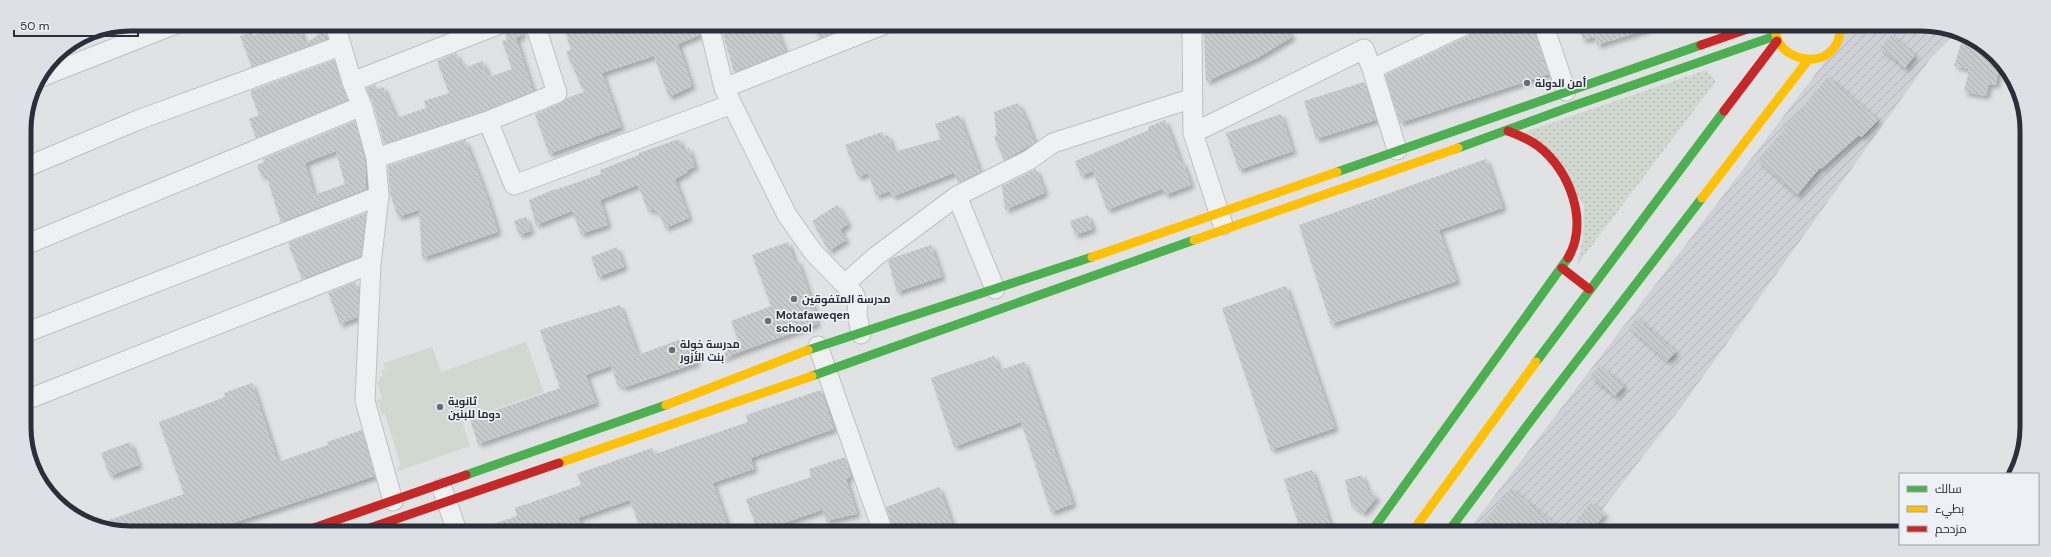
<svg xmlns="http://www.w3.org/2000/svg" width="2051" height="557" font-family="'DM Sans',Cairo,sans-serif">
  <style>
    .industrial { fill: url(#industrial-furrows) }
    .grass { fill: url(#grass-dots) }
    .park { fill: #d0d8d0 }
    .building { fill: url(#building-back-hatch); fill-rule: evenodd; filter: url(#shadow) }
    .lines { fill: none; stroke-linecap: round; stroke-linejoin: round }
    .street-casing { stroke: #bec0c2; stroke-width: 21 }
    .street { stroke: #eff0f2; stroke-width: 19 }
    .fast { stroke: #4caf50; stroke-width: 9 }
    .slow { stroke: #ffc107; stroke-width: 9 }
    .jam { stroke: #c62828; stroke-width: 9 }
    .poi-dot { fill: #696e76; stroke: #edf0f4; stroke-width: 1.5 }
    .labels { text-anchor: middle; stroke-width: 3.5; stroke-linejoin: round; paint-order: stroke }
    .poi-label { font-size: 11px; font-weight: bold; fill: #292f3b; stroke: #edf0f4; text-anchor: start }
    .rim { fill: none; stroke: #292f3b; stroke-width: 5 }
  </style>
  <defs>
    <pattern id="industrial-furrows" width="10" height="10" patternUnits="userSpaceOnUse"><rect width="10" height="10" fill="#cfd1d7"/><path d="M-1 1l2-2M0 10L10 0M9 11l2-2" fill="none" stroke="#b2b4b9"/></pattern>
    <pattern id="grass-dots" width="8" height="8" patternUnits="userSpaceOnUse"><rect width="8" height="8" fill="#d0d8d0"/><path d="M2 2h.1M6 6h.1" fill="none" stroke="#b3bab4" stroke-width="1.8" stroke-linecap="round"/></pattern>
    <pattern id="building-back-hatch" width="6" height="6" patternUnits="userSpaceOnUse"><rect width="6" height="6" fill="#c8cacc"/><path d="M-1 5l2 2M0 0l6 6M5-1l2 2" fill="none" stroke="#acaeb0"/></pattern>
    <filter id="shadow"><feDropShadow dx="3.5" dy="3.5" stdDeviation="2" flood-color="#0004"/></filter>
  </defs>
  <rect width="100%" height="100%" fill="#e0e2e4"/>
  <path class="industrial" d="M1852 26H1942L1956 33 1930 59 1682 406 1585 532H1467Z"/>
  <path class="grass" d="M1706 70 1716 81 1577 265 1583 238 1584 205 1525 132Z"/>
  <path class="park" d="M526 342 544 392 463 420 464 423 463 424 470 446 398 471 397 467 401 466 385 414 382 415 377 400 382 398 377 382 380 381 379 377 383 375 381 371 385 369 384 363 432 347 441 372Z"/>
  <path class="building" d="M283 24H298L305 44 325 30V40L252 67 240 36 252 32 253 36Z
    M514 24H519L523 35 516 38 533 91 484 111 384 144 373 103 366 88 375 85 376 89 383 87 396 118 426 108 424 101 449 93 437 61 456 53 461 65 465 63 467 67 482 61 489 77 512 69 502 41 507 40 505 34 511 26Z
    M563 24 698 25 700 35 678 44 692 86 669 97 654 56 602 73 621 127 549 154 535 114 561 103 567 98 584 92 566 52 571 50Z
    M754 25H775L785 52 734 72 723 35Z
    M814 25H854L819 39Z
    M1216 25H1285L1292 37 1259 57 1206 82 1204 35Z
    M1474 26H1533L1549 74 1400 123 1385 75 1468 36 1472 32Z
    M1579 26H1648L1649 29 1597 45 1595 37 1583 40Z
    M1891 35 1915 55 1905 68 1880 48Z
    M1963 37 1996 55 1992 67 1999 68 1996 85 1989 84 1986 96 1964 92 1969 69 1954 66Z
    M334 60 348 100 256 138 249 119 259 115 250 91Z
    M1828 77 1878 120 1862 137 1859 135 1821 169 1820 168 1797 195 1758 160Z
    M1364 82 1376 120 1316 139 1304 101Z
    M1018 103 1028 123H1027L1035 143 1004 160 994 137 997 136 994 112Z
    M1281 114 1293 151 1239 170 1226 133Z
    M959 115 980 172 958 183 954 173 892 197 890 191 876 196 868 173 858 177 845 145 882 132 884 137 888 135 894 152 941 139 935 124Z
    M1165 120 1181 163 1183 162 1191 185 1165 195 1163 189 1107 210 1093 171 1081 176 1075 161 1149 130 1148 127Z
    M355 121 365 160 366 189 281 222 266 175 262 177 257 165 264 162 263 159ZM336 151 345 184 314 195 305 163Z
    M679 139 683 150 689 148 695 167 687 170 688 172 675 179 689 218 665 228 659 212 656 213 654 209 648 211 638 185 600 200 608 225 581 234 572 211 536 225 529 200 555 189V190L601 174 600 170 639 155V153Z
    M465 140 487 197 498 232 422 258 419 210 398 217 390 194 388 166Z
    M1486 159 1503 208 1439 230 1457 281 1331 324 1299 225Z
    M1036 169 1045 193 1005 210 1002 186Z
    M837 205 848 224 840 230 846 240 829 251 812 221Z
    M366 213 361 256 302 279 288 243Z
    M1088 215 1093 229 1075 235 1070 221Z
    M526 217 531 231 519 235 514 221Z
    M788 242 795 262 798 261 817 316 815 318 817 324 718 360 738 340 731 321 771 306 752 255Z
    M931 245 942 277 897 292 888 261 892 258Z
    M617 247 624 267 598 277 591 257Z
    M355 282 359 294 358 317 340 324 328 293Z
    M1286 286 1335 428 1271 450 1222 308Z
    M620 305 638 355 684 338 686 345H691L697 363 623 388 622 385 618 386 611 366 586 375 596 403 478 444 470 419 560 388 540 330Z
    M1637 318 1676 352 1667 361 1629 327Z
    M994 356 999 370 1024 362 1073 504 1051 512 1021 422 954 447 931 378Z
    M1600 366 1624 386 1615 396 1591 376Z
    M252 383 278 462 328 445 327 442 362 430 375 476 209 531H113L109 520 184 494 159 422 225 397 224 393Z
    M821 390 834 429 751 458 754 469 713 483 730 532 641 531 630 500 578 518 582 527 570 531H479L478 529 517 516 515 508 581 485 577 474 652 448 655 454 748 422 746 415Z
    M130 442 139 465 110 476 101 453Z
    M845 457 851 477 846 479 857 514 826 521 822 510 758 532 746 499 811 477 809 469Z
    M1312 470 1333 532H1301L1284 479Z
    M1362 475 1368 490 1377 497 1364 513 1351 505 1345 480Z
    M939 487 955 532H894L886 507Z
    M1511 488 1516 493 1565 532H1475Z
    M1591 502 1605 514 1590 532H1567Z"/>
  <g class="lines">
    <defs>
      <path id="street" d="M335 24 352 82 362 106 376 158 379 196 371 264 365 401 393 501
        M709 25 724 88
        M1199 25 1192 30 1193 133 1223 225
        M1544 26 1566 91
        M41 77 176 24
        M352 82 500 24
        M488 121 557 93 535 24
        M1193 133 1364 49 1372 69
        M1397 150 1372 69 1463 26
        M376 158 488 121 514 185 732 104
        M24 168 138 120 340 46
        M957 196 995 289
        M25 245 362 106
        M845 284 875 257 957 196 1029 160 1053 143 1193 98
        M25 333 379 196
        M861 334 857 314 858 304 854 294 813 252 787 215 724 88 883 25
        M818 346 883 532
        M26 400 371 264
        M442 488 457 531"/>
    </defs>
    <use href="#street" class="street-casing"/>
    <use href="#street" class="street"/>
    <path class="fast" d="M1458 148 1567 108 1775 36
      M1337 172 1701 45
      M808 350 1092 257
      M1536 362 1724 111
      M812 376 1194 240
      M466 475 666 405
      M1371 532 1568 258
      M1448 532 1535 415 1702 198"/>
    <path class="slow" d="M1774 28C1776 33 1777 39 1779 43 1790 60 1819 66 1833 49 1839 42 1840 35 1841 26
      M1702 198 1808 60
      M1194 240 1458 148
      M1092 257 1337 172
      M666 405 808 350
      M559 463 812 376
      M1412 532 1536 362"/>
    <path class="jam" d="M1701 45 1756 26
      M1724 111 1777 41
      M1508 131C1518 135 1529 139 1538 146 1570 170 1589 222 1568 258
      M1562 268 1589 289
      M305 531 466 475
      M361 531 559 463"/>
  </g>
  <g class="poi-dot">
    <circle cx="1527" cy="83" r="4"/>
    <circle cx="794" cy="299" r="4"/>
    <circle cx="768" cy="321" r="4"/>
    <circle cx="672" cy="350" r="4"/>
    <circle cx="440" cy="407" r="4"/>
  </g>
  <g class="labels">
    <g class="poi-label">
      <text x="1535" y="87">أمن الدولة</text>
      <text x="802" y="303">مدرسة المتفوقين</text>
      <text x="776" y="319">Motafaweqen<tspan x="776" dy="13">school</tspan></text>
      <text x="680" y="348">مدرسة خولة<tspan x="680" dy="13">بنت الأزور</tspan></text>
      <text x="448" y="405">ثانوية<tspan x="448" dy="13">دوما للبنين</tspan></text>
    </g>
  </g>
  <path d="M0 0H2051V557H0ZM130 31H1921A99 99 0 0 1 2020 130V427A99 99 0 0 1 1921 526H130A99 99 0 0 1 31 427V130A99 99 0 0 1 130 31Z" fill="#dde1e5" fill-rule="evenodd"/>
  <path class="rim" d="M130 31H1921A99 99 0 0 1 2020 130V427A99 99 0 0 1 1921 526H130A99 99 0 0 1 31 427V130A99 99 0 0 1 130 31Z"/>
  <rect x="1899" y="473" width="140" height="72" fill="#edf0f4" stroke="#9fa3aa"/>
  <rect x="1907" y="486" width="20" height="6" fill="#4caf50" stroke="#9fa3aa"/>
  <text x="1935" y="493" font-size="12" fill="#292f3b">سالك</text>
  <rect x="1907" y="506" width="20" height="6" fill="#ffc107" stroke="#9fa3aa"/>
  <text x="1935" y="513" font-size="12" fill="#292f3b">بطيء</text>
  <rect x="1907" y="526" width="20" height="6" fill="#c62828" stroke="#9fa3aa"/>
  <text x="1935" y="533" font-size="12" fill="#292f3b">مزدحم</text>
  <path d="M14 30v6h124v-6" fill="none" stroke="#292f3b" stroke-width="2"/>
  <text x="20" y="30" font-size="12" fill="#292f3b" stroke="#edf0f4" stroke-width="3" paint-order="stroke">50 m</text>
</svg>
